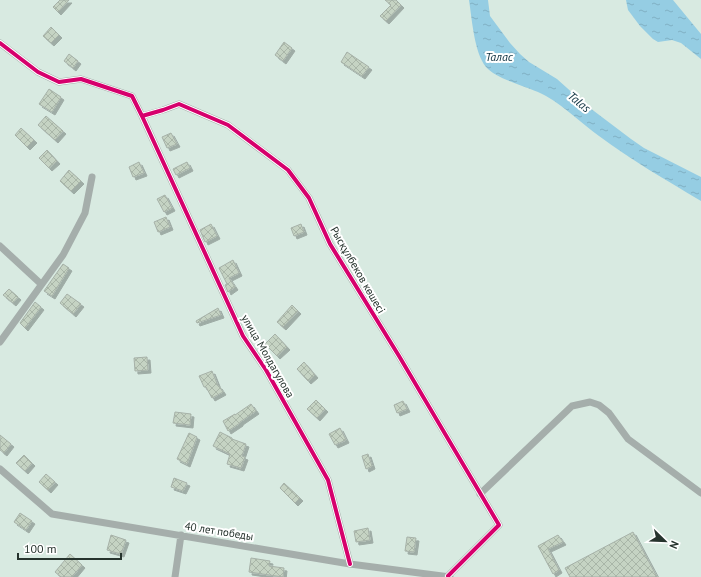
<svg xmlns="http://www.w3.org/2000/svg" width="701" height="577" font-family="'PT Sans',sans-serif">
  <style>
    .water { fill: url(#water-ripples) }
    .building { fill: url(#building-cross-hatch); stroke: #a6b1a8; filter: url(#shadow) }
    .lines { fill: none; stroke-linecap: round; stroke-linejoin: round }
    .street { stroke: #a5aeab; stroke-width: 7 }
    .cycleway-casing { stroke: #fff; stroke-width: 6 }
    .cycleway { stroke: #d6006c; stroke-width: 4 }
    .labels { text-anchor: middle; stroke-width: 4; stroke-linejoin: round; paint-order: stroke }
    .street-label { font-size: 11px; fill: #26332d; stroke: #fff }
    .water-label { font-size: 12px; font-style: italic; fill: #113342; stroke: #fff }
  </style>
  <defs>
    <pattern id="water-ripples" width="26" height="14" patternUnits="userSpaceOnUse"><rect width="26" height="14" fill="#95cde3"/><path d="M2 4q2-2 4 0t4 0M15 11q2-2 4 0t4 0" fill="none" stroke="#80b0c3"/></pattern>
    <pattern id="building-cross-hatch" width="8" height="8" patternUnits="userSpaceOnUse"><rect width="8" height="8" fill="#c5d3c3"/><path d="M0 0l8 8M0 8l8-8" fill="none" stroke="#a9b6a8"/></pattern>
    <filter id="shadow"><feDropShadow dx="3" dy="3" stdDeviation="0" flood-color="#0004"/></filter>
  </defs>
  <rect width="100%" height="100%" fill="#d8eae1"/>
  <path class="water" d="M469 0H488L490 16 510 43 520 54 529 62 557 79 586 105 631 139 644 148 701 177V201C666 180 631 160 599 136 581 123 565 107 546 96 530 87 497 80 486 67 474 52 472 19 469 0Z
    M626 0H673L701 34V59L681 43 672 40 658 42 653 39 640 26 628 10Z"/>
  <path class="building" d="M60 0H69L58 12 53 7Z
    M385 0H396L401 5 386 21 380 16 391 5Z
    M51 27 59 35 51 43 43 36Z
    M284 42 292 48 283 61 275 55Z
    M347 52 369 67 362 76 341 62Z
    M69 54 78 61 73 68 64 61Z
    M49 89 61 97 52 112 39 104Z
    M46 116 63 131 55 140 38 125Z
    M21 128 34 140 27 147 15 135Z
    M171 133 177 144 167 148 162 137Z
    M47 150 57 161 49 168 39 158Z
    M139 162 144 173 133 177 129 167Z
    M187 162 190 168 176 175 173 169Z
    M69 170 81 181 71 191 60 181Z
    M165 195 172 208 164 212 157 199Z
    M166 217 170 227 158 232 154 222Z
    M211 224 217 236 205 242 200 230Z
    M301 224 304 232 294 236 291 228Z
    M233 260 239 273 229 278 235 287 228 292 225 285 227 284 219 268Z
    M63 264 69 268 52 296 44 291Z
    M9 289 18 297 13 303 3 295Z
    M67 294 81 304 73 314 60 303Z
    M35 302 41 307 25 328 20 323Z
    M292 305 298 311 283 327 277 322Z
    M218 308 221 315 197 323 196 321Z
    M275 334 287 347 277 356 265 344Z
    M147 357 148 370 135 371 134 358Z
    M304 362 315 375 308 381 297 369Z
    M212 371 218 386H219L223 392 212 398 206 387H204L199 376Z
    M316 400 325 409 317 418 307 409Z
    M403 401 407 409 397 413 394 405Z
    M251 404 256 411 240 422V423L228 431 223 421 235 414V415Z
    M175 412 191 414 190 425 173 423Z
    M340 428 346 440 335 445 329 434Z
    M220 432 232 438V439L246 444 242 456 245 457 241 468 227 464 230 454 213 446Z
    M189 433 197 437 187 464 177 459Z
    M0 435 11 444 4 453 0 450Z
    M368 454 372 466 366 469 362 456Z
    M24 455 32 463 25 471 16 463Z
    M46 474 55 482 48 490 39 482Z
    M174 478 187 483 183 491 171 487Z
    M284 483 300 498 295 503 280 488Z
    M20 513 32 521 26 530 14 522Z
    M368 528 370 540 356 542 354 531Z
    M633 532 657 577H570L565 568Z
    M111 535 126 540 121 554 107 550Z
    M558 535 563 542 548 549 559 570 553 574 538 546Z
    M407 537 416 538 414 552 405 551Z
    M70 554 82 565 72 577H61L55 572Z
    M251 558 270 561 269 566 284 568 283 577 249 572Z"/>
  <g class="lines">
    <path class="street" d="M0 43 38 72 59 82 81 79 132 96 142 116 163 110 179 104 228 125 288 170 309 198 330 244 399 356 499 525 448 576
      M142 116 243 336 266 370 328 480 350 564
      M0 246 41 284
      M0 342 63 255 85 213 92 177
      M0 469 52 514 350 564 450 577
      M480 494 572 406 590 402 599 405 609 413 628 439 701 493
      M175 577 181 535"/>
    <defs>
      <path id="cycleway" d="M0 43 38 72 59 82 81 79 132 96 142 116 163 110 179 104 228 125 288 170 309 198 330 244 399 356 499 525 448 576
        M142 116 243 336 266 370 328 480 350 564"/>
    </defs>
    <use href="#cycleway" class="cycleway-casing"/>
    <use href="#cycleway" class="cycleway"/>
  </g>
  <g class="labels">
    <g class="street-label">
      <text transform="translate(358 270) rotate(60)" y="4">Рысқұлбеков көшесі</text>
      <text transform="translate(268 356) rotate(60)" y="4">улица Молдагулова</text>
      <text transform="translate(219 531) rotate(9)" y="4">40 лет победы</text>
    </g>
    <g class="water-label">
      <text x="499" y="61">Талас</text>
      <text transform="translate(579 102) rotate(39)" y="4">Talas</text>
    </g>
  </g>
  <g transform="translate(665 541) rotate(113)" stroke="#ffffff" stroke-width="3" paint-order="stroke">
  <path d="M0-3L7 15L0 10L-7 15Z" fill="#26332d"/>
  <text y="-6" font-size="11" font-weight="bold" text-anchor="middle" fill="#26332d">N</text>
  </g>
  <path d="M18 553v6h103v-6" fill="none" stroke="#26332d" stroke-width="2"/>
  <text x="24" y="553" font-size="12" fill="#26332d" stroke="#ffffff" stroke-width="3" paint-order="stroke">100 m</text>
</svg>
